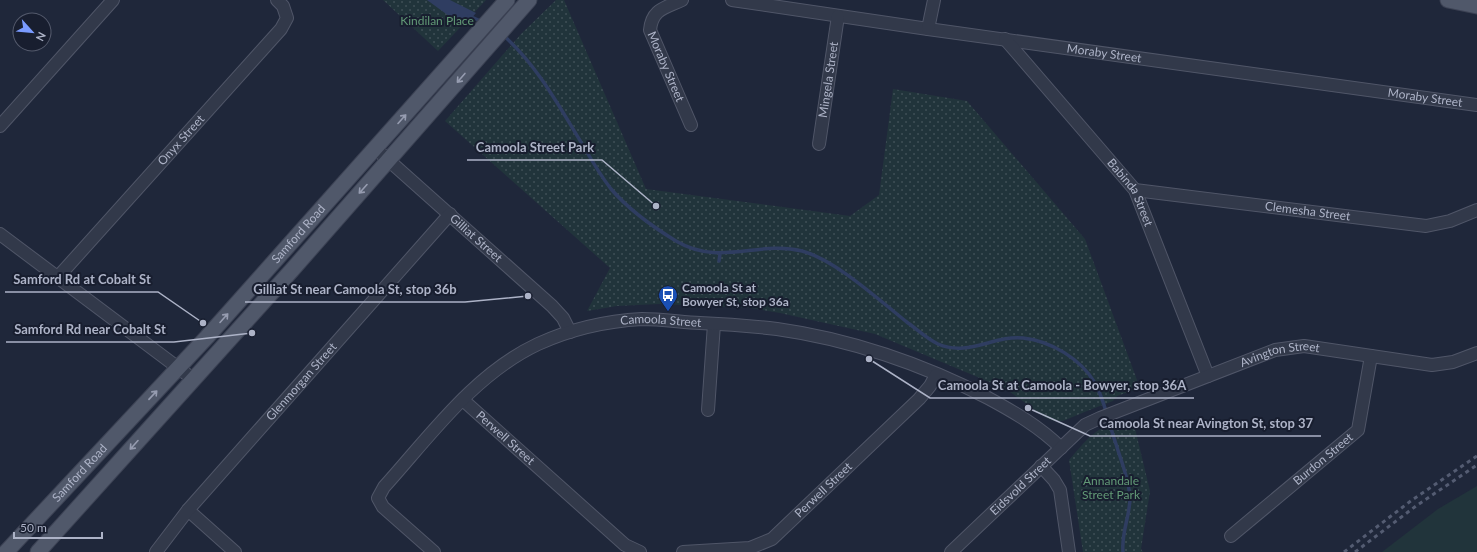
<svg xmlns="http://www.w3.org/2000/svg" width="1477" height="552" font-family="Lato,sans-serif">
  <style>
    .grass { fill: #21343b }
    .park { fill: url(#park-dots) }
    .water { fill: #2f3d61 }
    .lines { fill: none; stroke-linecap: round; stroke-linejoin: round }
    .stream { stroke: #2f3d61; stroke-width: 3.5 }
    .minor-casing { stroke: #505668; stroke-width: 14 }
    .major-casing { stroke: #3c4254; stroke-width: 17 }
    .minor { stroke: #32394a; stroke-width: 12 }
    .major { stroke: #50586a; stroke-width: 15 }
    .rail { stroke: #545c72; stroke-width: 3; stroke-dasharray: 4 4; stroke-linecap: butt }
    .oneway { stroke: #969cb0 }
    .labels { text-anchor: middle; stroke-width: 4; stroke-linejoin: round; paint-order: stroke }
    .park-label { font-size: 12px; fill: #629976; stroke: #181e2f }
    .street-label { font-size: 12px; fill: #adb3c7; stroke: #181e2f }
    .poi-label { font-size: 12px; font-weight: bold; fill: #adb3c7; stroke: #181e2f; text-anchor: start }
    .leader { fill: none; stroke: #adb3c7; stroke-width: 1.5 }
    .callout-dot { fill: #adb3c7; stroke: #181e2f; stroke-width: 1.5 }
    .callout-label { font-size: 13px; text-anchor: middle; font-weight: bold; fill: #adb3c7; stroke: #181e2f; stroke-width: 4; stroke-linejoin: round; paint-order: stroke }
  </style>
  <defs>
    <pattern id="park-dots" width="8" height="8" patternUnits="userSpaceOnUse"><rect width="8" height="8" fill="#21343b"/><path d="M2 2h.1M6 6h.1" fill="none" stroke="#3f4f56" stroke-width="1.8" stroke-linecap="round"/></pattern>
  </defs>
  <rect width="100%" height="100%" fill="#1f273a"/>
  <path class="grass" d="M1477 486V552H1382L1438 509Z"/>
  <path class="park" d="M383 0H486L438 51Z
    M556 0H564L646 189 850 216 879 195 893 89 967 101 1085 239 1140 388 1117 396 1113 401 1087 411 1063 421H1054L1046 418 1006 389 875 334 780 313 751 308 659 304 617 306 587 311 610 268 445 121 521 34Z
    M1133 420 1150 491 1141 549 1143 552H1083L1069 460C1090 436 1098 423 1133 420Z"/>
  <path class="water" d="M427 0H450L476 13 469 21 449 16Z"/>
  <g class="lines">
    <path class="stream" d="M469 16 483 22
      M503 35C538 66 560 108 584 147 592 161 601 176 611 189 629 210 653 227 676 241 720 267 758 240 802 251 836 260 880 301 908 323 918 330 927 339 938 344 968 357 994 335 1023 338 1051 341 1081 359 1095 383 1105 401 1109 425 1116 444 1121 461 1129 479 1130 498 1130 516 1121 533 1123 552
      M719 261 720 254"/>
    <defs>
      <g id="minor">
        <path id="s1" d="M682 0C665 8 652 9 650 30L691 125"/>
        <path id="s2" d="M732 0 928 29 1477 105"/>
        <path d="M928 29 934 0"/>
        <path id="s3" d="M1005 39 1135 190 1208 376"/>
        <path d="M0 126 113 0"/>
        <path id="s4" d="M819 144 838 16"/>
        <path id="s5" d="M376 149 552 306 563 318 570 332"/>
        <path id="s6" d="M1135 190 1426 226 1450 221 1477 210"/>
        <path d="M0 234 193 379"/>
        <path id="s7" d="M58 277 281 29 287 18 283 6 277 0"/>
        <path id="s8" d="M463 400 625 545 640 552"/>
        <path d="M708 410 714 324"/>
        <path d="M1041 466 1054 480 1060 490 1069 552"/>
        <path d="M188 510 235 552"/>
        <path id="s9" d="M1231 536 1358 430 1371 356"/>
        <path id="s10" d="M156 552 188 510 450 214"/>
        <path id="s11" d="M434 552 383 507 378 498 384 487C430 436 474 374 538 344 571 329 606 321 642 319 661 319 681 322 700 323 725 324 751 326 777 329 849 339 923 364 988 398 1014 412 1040 427 1061 448"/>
        <path id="s12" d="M683 552 750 548 772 539 919 399 930 386 936 375"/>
        <path id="s13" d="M951 552 1085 425 1100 418 1275 350 1304 346 1432 365 1453 362 1477 353"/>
      </g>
      <g id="major">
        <path d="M1448 0 1477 6"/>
        <path id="s14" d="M6 552 207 337 507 0"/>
        <path d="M38 552 292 270 529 0"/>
      </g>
    </defs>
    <use href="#minor" class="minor-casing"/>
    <use href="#major" class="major-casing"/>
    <use href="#minor" class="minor"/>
    <use href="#major" class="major"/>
    <path class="rail" d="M1344 552 1412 500 1477 456
      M1355 552 1416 506 1477 465"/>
  </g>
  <defs><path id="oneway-shaft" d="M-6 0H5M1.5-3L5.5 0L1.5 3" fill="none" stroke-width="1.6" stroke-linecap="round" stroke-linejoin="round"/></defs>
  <g class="oneway">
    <use href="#oneway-shaft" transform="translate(461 78) rotate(131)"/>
    <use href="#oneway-shaft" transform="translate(402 119) rotate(-48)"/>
    <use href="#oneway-shaft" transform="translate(363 189) rotate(132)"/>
    <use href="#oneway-shaft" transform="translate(224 318) rotate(-48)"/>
    <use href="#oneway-shaft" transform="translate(153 395) rotate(-47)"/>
    <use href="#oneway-shaft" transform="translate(134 445) rotate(132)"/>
  </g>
  <defs>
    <symbol id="bus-pin" viewBox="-11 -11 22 30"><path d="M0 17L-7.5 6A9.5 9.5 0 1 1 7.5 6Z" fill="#1a4fb4" stroke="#181e2f"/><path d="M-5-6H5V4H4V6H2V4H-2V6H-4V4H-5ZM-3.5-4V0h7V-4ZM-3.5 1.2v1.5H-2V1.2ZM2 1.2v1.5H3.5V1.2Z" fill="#fff"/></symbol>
  </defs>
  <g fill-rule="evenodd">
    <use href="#bus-pin" x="657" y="284" width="22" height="30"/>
  </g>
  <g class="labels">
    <g class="park-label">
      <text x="437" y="25">Kindilan Place</text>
      <text x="1111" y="485">Annandale<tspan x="1111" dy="14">Street Park</tspan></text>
    </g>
    <g class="street-label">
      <text dy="4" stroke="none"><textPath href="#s2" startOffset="376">Moraby Street</textPath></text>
      <text dy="4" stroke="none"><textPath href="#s1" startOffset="87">Moraby Street</textPath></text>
      <text dy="4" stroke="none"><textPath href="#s4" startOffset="65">Mingela Street</textPath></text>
      <text dy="4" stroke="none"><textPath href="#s2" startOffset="700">Moraby Street</textPath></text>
      <text dy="4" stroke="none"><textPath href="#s7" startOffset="184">Onyx Street</textPath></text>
      <text dy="4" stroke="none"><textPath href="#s3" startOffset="199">Babinda Street</textPath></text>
      <text dy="4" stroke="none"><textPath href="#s6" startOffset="174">Clemesha Street</textPath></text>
      <text dy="4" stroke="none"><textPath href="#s14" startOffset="432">Samford Road</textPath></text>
      <text dy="4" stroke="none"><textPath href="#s5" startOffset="134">Gilliat Street</textPath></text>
      <text dy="4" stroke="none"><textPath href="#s11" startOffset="429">Camoola Street</textPath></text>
      <text dy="4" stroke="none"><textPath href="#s13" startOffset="393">Avington Street</textPath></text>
      <text dy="4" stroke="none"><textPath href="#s10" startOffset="224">Glenmorgan Street</textPath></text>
      <text dy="4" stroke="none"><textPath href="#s8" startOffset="57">Perwell Street</textPath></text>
      <text dy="4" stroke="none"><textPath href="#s9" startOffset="120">Burdon Street</textPath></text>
      <text dy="4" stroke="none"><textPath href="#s14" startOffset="108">Samford Road</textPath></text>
      <text dy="4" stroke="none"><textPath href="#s13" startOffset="96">Eidsvold Street</textPath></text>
      <text dy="4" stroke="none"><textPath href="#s12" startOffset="162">Perwell Street</textPath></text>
    </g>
    <g class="poi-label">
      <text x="682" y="292">Camoola St at<tspan x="682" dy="14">Bowyer St, stop 36a</tspan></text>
    </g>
  </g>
  <path class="leader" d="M656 206L602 160H467M203 323L158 292H5M528 296L465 302H245M252 333L174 342H6M869 359L930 398H1194M1028 408L1090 436H1321"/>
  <g class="callout-dot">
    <circle cx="656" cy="206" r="4"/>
    <circle cx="203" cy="323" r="4"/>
    <circle cx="528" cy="296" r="4"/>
    <circle cx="252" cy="333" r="4"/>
    <circle cx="869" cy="359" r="4"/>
    <circle cx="1028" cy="408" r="4"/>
  </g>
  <g class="callout-label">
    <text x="535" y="152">Camoola Street Park</text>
    <text x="82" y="284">Samford Rd at Cobalt St</text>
    <text x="355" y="294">Gilliat St near Camoola St, stop 36b</text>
    <text x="90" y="334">Samford Rd near Cobalt St</text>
    <text x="1062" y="390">Camoola St at Camoola - Bowyer, stop 36A</text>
    <text x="1206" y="428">Camoola St near Avington St, stop 37</text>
  </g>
  <g transform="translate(32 32) rotate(117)"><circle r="19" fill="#181e2f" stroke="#545a6c"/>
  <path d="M0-3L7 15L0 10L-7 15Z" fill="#7a9bff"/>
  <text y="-6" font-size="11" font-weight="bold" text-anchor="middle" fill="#adb3c7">N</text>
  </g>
  <path d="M14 532v6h88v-6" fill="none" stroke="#adb3c7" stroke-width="2"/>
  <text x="20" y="532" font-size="12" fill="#adb3c7" stroke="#181e2f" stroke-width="3" paint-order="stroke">50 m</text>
</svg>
